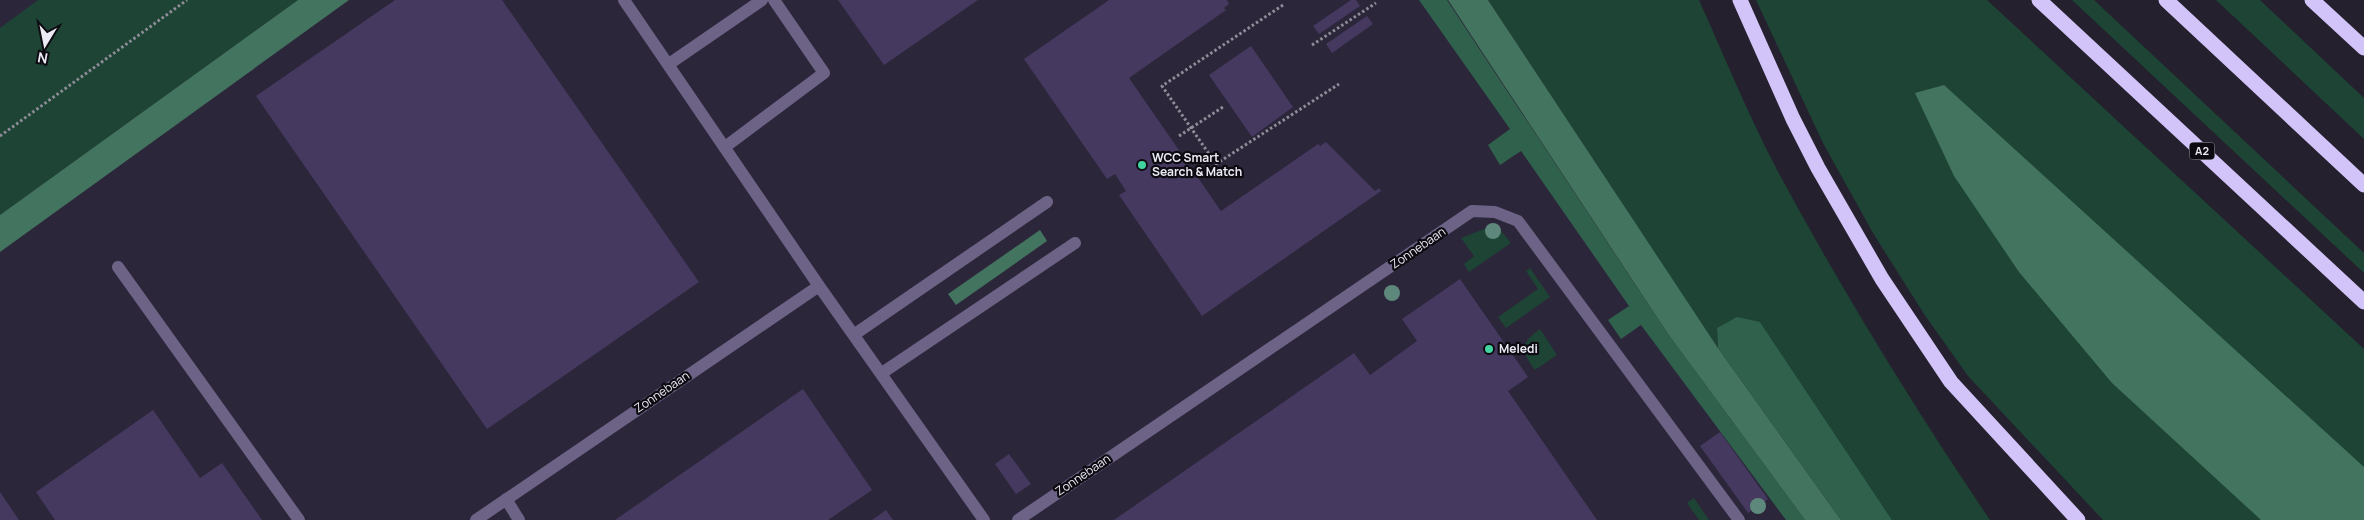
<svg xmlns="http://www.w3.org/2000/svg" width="2364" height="520" font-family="Manrope,sans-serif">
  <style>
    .built { fill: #2c263a }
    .green { fill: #1d4434 }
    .forest { fill: #2f614c }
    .water { fill: #43745f }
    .building { fill: #45395f }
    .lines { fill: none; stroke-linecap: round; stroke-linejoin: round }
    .path { stroke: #8f8d98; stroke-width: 3; stroke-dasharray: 2.5 2.5; stroke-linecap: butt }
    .minor { stroke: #6d6386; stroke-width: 12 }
    .highway { stroke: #d2c3f8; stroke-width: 15 }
    .tree { fill: #5e887c }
    .poi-dot { fill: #42d4a0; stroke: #0d0b11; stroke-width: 2 }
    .labels { text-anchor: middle; stroke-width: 4.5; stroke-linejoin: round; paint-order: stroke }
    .shield { fill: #0d0b11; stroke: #a9a7b0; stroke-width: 1 }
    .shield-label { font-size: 11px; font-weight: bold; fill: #eceaf4 }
    .poi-label { font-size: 12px; font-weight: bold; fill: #eceaf4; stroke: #0d0b11; text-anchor: start }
    .street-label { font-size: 12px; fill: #eceaf4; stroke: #0d0b11 }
  </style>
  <rect width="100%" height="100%" fill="#24202e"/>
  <path class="built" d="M0 0H1452L1830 520H0Z"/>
  <path class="green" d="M38 0H298L0 215V28Z
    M1488 0H1699C1724 56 1748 114 1776 168 1841 289 1913 406 1990 520H1892L1760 322 1717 328 1718 348Z
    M1756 0H1987L2364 349V520H2103L1968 376 1924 314 1873 233 1823 143Z
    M2072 0H2094L2364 253V273Z
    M2216 0H2260L2364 98V139Z
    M1493 228 1502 232 1511 243 1469 272 1464 264 1474 256 1461 238 1484 229Z
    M1530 268 1550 297 1506 328 1498 317 1538 289 1526 271Z
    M1540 329 1557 355 1535 370C1521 351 1519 344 1540 329Z
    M1694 498 1709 520H1699L1687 503Z"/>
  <path class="forest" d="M1419 0H1447L1668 334 1805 520H1786L1641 325 1621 339 1608 320 1629 306 1521 151 1500 165 1488 145 1510 129Z
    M1737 317 1760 322 1892 520H1841L1718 348 1717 328Z"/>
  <path class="water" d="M298 0H349L0 252V215Z
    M1448 0H1488L1718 348 1841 520H1805L1668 334Z
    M1944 85 2364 467V520H2261L2112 383 2019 272 1954 176 1915 93Z
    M1040 230 1047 241 956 305 948 294Z"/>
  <path class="building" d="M395 0H502L699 282 487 429 256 96Z
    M838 0H978L884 65Z
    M1109 0H1227L1229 4 1224 8 1226 10 1129 78 1221 211 1318 144 1320 146 1326 142 1375 191 1379 188 1381 191 1202 316 1119 195 1126 191 1115 174 1107 179 1024 59Z
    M1351 0H1356L1360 6 1319 34 1313 26Z
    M1367 16 1373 24 1332 53 1326 44Z
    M1251 46 1293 107 1252 137 1209 75Z
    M1460 279 1528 377 1508 391 1597 520H1114L1354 353 1370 375 1417 341 1402 319Z
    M803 389 872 490 828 520H615Z
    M153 410 200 478 222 463 262 520H55L36 492Z
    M1720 432 1768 499 1748 513 1700 446Z
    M1009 454 1031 484 1016 494 995 464Z
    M0 492 19 520H0Z
    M886 510 893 520H872Z"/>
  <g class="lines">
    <path class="path" d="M1283 5 1162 86 1216 164 1339 84
      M1312 45 1376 3
      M0 136 187 0
      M1179 136 1223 107"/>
    <path class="minor" d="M624 0 819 286 984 520
      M669 64 762 0
      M725 147 824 73 774 0
      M118 267 299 520
      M855 334 1047 202
      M882 373 1075 243
      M506 499 519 520
      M476 520 819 286
      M1018 520 1472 211 1495 212 1518 221 1739 520"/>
    <path class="highway" d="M1740 0 1793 119 1818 168 1882 279 1951 382 2078 520
      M2039 0 2364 302
      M2166 0 2364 185
      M2312 0 2364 48"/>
  </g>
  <g class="tree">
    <circle cx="1493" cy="231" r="8"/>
    <circle cx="1392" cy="293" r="8"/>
    <circle cx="1758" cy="506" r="8"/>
  </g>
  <g class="poi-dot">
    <circle cx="1142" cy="165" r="5"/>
    <circle cx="1489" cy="349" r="5"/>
  </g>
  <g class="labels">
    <rect class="shield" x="2189.5" y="142.5" width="25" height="17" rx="4"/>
    <g class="shield-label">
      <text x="2202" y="155">A2</text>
    </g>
    <g class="poi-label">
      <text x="1152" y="162">WCC Smart<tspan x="1152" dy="14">Search &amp; Match</tspan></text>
      <text x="1499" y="353">Meledi</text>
    </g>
    <g class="street-label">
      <text transform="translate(1418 248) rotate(-34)" y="4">Zonnebaan</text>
      <text transform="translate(662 392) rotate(-34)" y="4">Zonnebaan</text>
      <text transform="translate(1083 475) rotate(-34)" y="4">Zonnebaan</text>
    </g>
  </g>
  <g transform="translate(45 45) rotate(190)" stroke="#0d0b11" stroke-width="4" paint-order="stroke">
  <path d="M0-4L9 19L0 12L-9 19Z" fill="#eceaf4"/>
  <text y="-8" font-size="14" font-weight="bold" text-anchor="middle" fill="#eceaf4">N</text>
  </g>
</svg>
